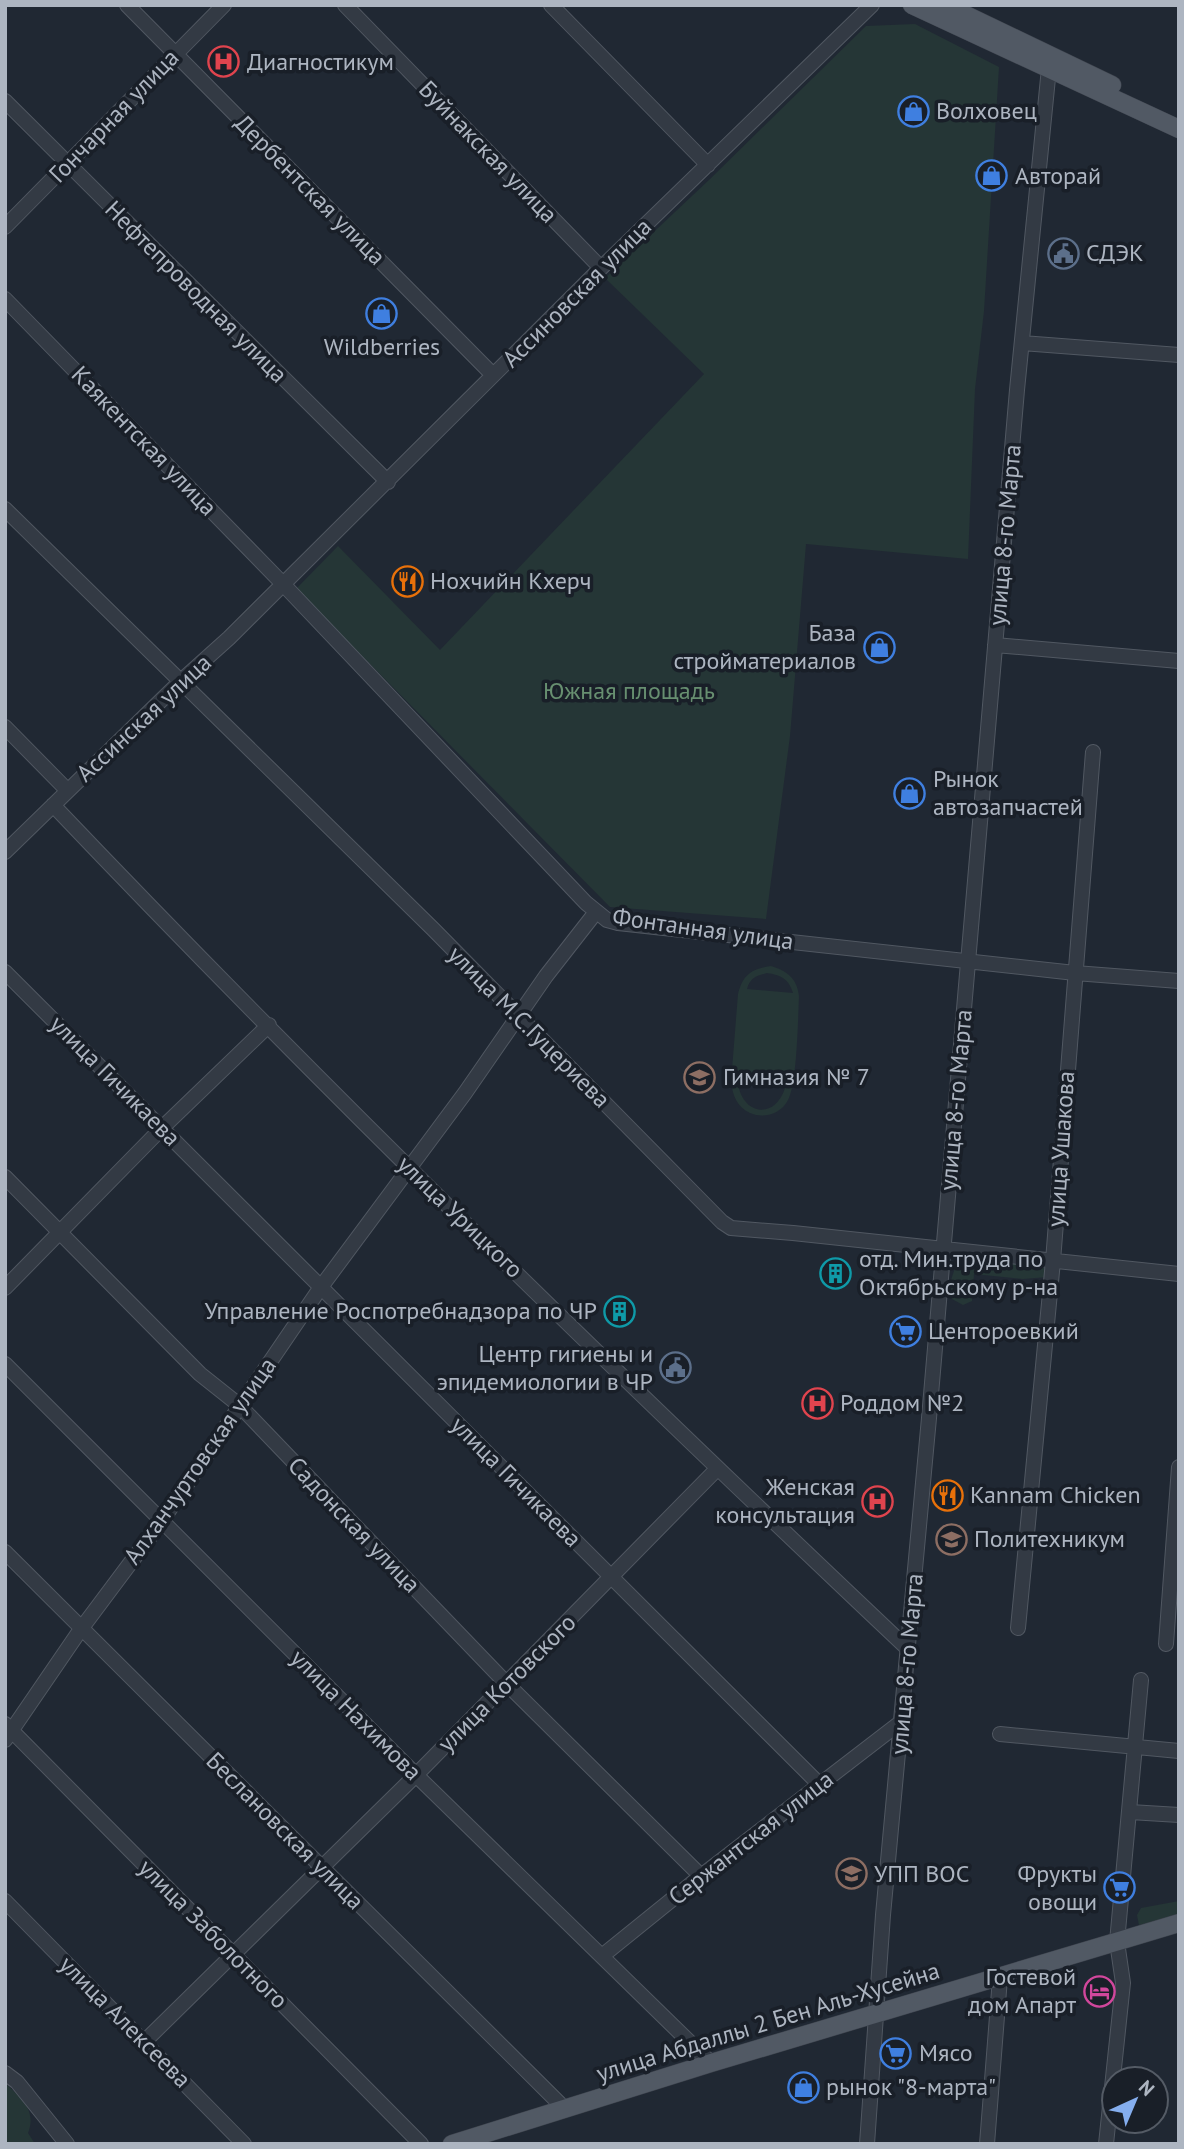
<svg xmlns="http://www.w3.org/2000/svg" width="1184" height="2149" font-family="'PT Sans',sans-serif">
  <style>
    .green { fill: #253636; fill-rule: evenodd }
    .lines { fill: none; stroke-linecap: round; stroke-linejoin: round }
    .minor-casing { stroke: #515862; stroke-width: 16 }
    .major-casing { stroke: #3d434d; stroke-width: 19 }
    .minor { stroke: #333a44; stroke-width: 14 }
    .major { stroke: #515964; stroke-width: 18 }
    .labels { text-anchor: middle; stroke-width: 7; stroke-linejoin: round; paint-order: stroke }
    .poi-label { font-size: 24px; fill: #adb5c1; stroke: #191f28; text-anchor: start }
    .street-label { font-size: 24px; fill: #adb5c1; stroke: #191f28 }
    .park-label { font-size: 24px; fill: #678f70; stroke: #191f28 }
  </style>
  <rect width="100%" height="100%" fill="#202833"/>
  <path class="green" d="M915 24 999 67 984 311 975 389 968 559 806 544 790 736 766 919 610 907 296 589 338 546 440 650 704 374 605 278 710 179 866 26Z
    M771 966C787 971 797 978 799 996 798 1018 797 1084 788 1100 781 1114 764 1119 750 1113 737 1107 733 1096 731 1082L738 994C743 975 751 969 771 966ZM767 973C781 975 789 979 793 993L747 989C750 978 756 976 767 973ZM738 1084 785 1088C775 1120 743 1115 738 1084Z
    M964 1256 1047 1266 1048 1277 1023 1279 974 1274 972 1301 963 1305 952 1299 948 1289 958 1259Z
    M1179 1901V1917L1139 1925 1137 1915 1141 1908Z
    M5 2083C21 2098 37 2110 28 2133L35 2144H5Z"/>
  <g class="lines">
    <defs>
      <path id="minor" d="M127 5 493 375
        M345 5 601 268
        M551 5 708 165
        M5 101 388 482
        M5 227 224 5
        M5 299 283 584 586 903 607 920 618 923 1075 973 1179 981
        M1022 343 1179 355
        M5 509 433 929 722 1222 731 1228 793 1233 1179 1274
        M995 645 1179 661
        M5 727 67 790
        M53 805C329 1095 617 1374 908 1649
        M5 852 181 681 229 638 601 268 872 5
        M5 972 819 1784
        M5 1177 200 1374 239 1405 506 1683 701 1876
        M5 1288 162 1128 269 1025
        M5 1364 416 1775 711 2063
        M5 1552 565 2109
        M1018 1628 1053 1261 1093 752
        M1166 1644 1179 1467
        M5 1724 421 2144
        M1000 1734 1179 1751
        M5 1740 81 1629 161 1522 321 1287 465 1093 546 976 596 912
        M1130 1812 1179 1815
        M5 1901 244 2144
        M602 1956 701 1876 901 1722
        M145 2041 416 1775 717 1469
        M5 2073 17 2082 67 2144
        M867 2144 883 1915 929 1418 1017 390 1049 68 1052 61
        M987 2144 1000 1978
        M1106 2144 1123 1983 1117 1942 1141 1680"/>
      <path id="major" d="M912 5 1179 129
        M945 5 1112 85
        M452 2144 711 2063 1179 1923"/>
    </defs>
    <use href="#minor" class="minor-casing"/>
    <use href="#major" class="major-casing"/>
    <use href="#minor" class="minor"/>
    <use href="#major" class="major"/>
  </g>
  <defs>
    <symbol id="hospital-ring" viewBox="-11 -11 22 22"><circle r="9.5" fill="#191f28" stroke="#e0444e" stroke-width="1.5"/><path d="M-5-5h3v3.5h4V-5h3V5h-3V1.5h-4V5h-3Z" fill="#e0444e"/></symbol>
    <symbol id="shop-ring" viewBox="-11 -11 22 22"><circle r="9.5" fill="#191f28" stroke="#3f7fe0" stroke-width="1.5"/><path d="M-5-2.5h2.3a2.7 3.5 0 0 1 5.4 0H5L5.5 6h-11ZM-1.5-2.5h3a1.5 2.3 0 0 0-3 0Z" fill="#3f7fe0"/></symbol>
    <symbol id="civic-ring" viewBox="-11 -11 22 22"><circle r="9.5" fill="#191f28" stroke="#5c6f8a" stroke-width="1.5"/><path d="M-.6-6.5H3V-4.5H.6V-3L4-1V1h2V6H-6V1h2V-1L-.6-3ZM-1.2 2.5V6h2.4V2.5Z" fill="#5c6f8a"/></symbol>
    <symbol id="restaurant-ring" viewBox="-11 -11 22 22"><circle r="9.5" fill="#191f28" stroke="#e8710a" stroke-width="1.5"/><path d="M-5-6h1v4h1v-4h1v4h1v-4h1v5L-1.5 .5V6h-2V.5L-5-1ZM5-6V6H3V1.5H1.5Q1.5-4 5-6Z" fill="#e8710a"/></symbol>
    <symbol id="school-ring" viewBox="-11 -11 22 22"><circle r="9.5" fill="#191f28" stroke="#8d6e63" stroke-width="1.5"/><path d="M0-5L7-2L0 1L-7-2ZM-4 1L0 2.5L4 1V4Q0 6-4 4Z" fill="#8d6e63"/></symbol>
    <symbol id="building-ring" viewBox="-11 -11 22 22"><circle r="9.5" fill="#191f28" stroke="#0f9aa8" stroke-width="1.5"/><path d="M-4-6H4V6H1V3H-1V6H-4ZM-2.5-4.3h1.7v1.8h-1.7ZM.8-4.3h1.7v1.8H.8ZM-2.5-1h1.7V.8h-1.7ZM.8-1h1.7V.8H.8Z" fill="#0f9aa8"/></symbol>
    <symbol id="supermarket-ring" viewBox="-11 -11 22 22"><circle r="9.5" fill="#191f28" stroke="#3f7fe0" stroke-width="1.5"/><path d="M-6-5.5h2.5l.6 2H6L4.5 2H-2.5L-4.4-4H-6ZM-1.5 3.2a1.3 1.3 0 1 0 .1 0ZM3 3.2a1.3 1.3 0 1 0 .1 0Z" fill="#3f7fe0"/></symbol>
    <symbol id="university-ring" viewBox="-11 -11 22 22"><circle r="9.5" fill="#191f28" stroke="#8d6e63" stroke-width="1.5"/><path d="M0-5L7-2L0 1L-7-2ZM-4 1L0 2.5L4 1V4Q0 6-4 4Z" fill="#8d6e63"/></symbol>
    <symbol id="hotel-ring" viewBox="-11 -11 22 22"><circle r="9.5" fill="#191f28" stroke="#d1479c" stroke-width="1.5"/><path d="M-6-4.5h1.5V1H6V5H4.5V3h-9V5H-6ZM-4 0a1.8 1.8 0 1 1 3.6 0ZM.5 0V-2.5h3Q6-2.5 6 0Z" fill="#d1479c"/></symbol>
  </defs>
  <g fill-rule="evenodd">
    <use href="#hospital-ring" x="206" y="44" width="35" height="35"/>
    <use href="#shop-ring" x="896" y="94" width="35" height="35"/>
    <use href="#shop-ring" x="974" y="158" width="35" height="35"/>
    <use href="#civic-ring" x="1046" y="236" width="35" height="35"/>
    <use href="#shop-ring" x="364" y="296" width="35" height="35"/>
    <use href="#restaurant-ring" x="390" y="564" width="35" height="35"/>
    <use href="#shop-ring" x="862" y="630" width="35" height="35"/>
    <use href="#shop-ring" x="892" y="776" width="35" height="35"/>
    <use href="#school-ring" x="682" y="1060" width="35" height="35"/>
    <use href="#building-ring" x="818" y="1256" width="35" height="35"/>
    <use href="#building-ring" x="602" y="1294" width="35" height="35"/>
    <use href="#supermarket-ring" x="888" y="1314" width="35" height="35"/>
    <use href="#civic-ring" x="658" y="1350" width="35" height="35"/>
    <use href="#hospital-ring" x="800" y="1386" width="35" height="35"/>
    <use href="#restaurant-ring" x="930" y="1478" width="35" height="35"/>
    <use href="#hospital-ring" x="860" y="1484" width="35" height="35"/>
    <use href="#university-ring" x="934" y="1522" width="35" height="35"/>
    <use href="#university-ring" x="834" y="1856" width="35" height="35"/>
    <use href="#supermarket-ring" x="1102" y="1870" width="35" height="35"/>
    <use href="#hotel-ring" x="1082" y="1974" width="35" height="35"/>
    <use href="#supermarket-ring" x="878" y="2036" width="35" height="35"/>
    <use href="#shop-ring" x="786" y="2070" width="35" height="35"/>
  </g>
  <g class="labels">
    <g class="poi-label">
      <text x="247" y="70">Диагностикум</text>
      <text x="936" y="119">Волховец</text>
      <text x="1015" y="184">Авторай</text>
      <text x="1086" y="261">СДЭК</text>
      <text x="382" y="355" text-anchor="middle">Wildberries</text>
      <text x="430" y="589">Нохчийн Кхерч</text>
      <text x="856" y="641" text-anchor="end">База<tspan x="856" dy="28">стройматериалов</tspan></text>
      <text x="933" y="787">Рынок<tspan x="933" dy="28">автозапчастей</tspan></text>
      <text x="723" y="1085">Гимназия № 7</text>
      <text x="859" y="1267">отд. Мин.труда по<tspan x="859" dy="28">Октябрьскому р-на</tspan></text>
      <text x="597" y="1319" text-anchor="end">Управление Роспотребнадзора по ЧР</text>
      <text x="928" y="1339">Центороевкий</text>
      <text x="653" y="1362" text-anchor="end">Центр гигиены и<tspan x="653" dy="28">эпидемиологии в ЧР</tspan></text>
      <text x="840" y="1411">Роддом №2</text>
      <text x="855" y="1495" text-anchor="end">Женская<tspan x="855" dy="28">консультация</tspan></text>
      <text x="970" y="1503">Kannam Chicken</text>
      <text x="974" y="1547">Политехникум</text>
      <text x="874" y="1882">УПП ВОС</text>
      <text x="1097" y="1882" text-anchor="end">Фрукты<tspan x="1097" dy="28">овощи</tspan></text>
      <text x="1076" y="1985" text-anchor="end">Гостевой<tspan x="1076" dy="28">дом Апарт</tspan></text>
      <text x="919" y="2061">Мясо</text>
      <text x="826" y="2095">рынок "8-марта"</text>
    </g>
    <g class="street-label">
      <text transform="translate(114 116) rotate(-46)" y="8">Гончарная улица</text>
      <text transform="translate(488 152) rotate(46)" y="8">Буйнакская улица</text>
      <text transform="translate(310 190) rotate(45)" y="8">Дербентская улица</text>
      <text transform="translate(196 292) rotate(45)" y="8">Нефтепроводная улица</text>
      <text transform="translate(577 293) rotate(-45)" y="8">Ассиновская улица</text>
      <text transform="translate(144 441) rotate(46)" y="8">Каякентская улица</text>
      <text transform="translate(1005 535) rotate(-85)" y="8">улица 8-го Марта</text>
      <text transform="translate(144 718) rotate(-43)" y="8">Ассинская улица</text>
      <text transform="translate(703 929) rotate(8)" y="8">Фонтанная улица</text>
      <text transform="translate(529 1027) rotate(45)" y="8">улица М.С.Гуцериева</text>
      <text transform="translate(115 1081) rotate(45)" y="8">улица Гичикаева</text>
      <text transform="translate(956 1100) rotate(-85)" y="8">улица 8-го Марта</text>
      <text transform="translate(1061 1149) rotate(-86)" y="8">улица Ушакова</text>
      <text transform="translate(460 1217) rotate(44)" y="8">улица Урицкого</text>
      <text transform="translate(200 1461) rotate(-55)" y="8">Алханчуртовская улица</text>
      <text transform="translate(516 1482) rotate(45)" y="8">улица Гичикаева</text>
      <text transform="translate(354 1525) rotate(46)" y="8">Садонская улица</text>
      <text transform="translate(907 1664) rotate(-85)" y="8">улица 8-го Марта</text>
      <text transform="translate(507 1683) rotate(-45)" y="8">улица Котовского</text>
      <text transform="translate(356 1715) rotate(45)" y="8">улица Нахимова</text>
      <text transform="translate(285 1831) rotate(45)" y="8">Беслановская улица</text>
      <text transform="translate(751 1838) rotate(-38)" y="8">Сержантская улица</text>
      <text transform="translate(213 1934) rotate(45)" y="8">улица Заболотного</text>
      <text transform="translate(125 2022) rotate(45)" y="8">улица Алексеева</text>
      <text transform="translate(768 2022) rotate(-17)" y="8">улица Абдаллы 2 Бен Аль-Хусейна</text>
    </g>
    <g class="park-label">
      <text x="629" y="699">Южная площадь</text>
    </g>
  </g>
  <rect width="1184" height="2149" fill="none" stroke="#adb5c1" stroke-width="14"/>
  <g transform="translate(1135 2100) rotate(44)"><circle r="33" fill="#191f28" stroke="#545b65" stroke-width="2"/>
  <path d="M0-5L12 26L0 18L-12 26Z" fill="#85aeee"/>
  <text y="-10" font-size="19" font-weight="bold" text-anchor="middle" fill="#adb5c1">N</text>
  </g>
</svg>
